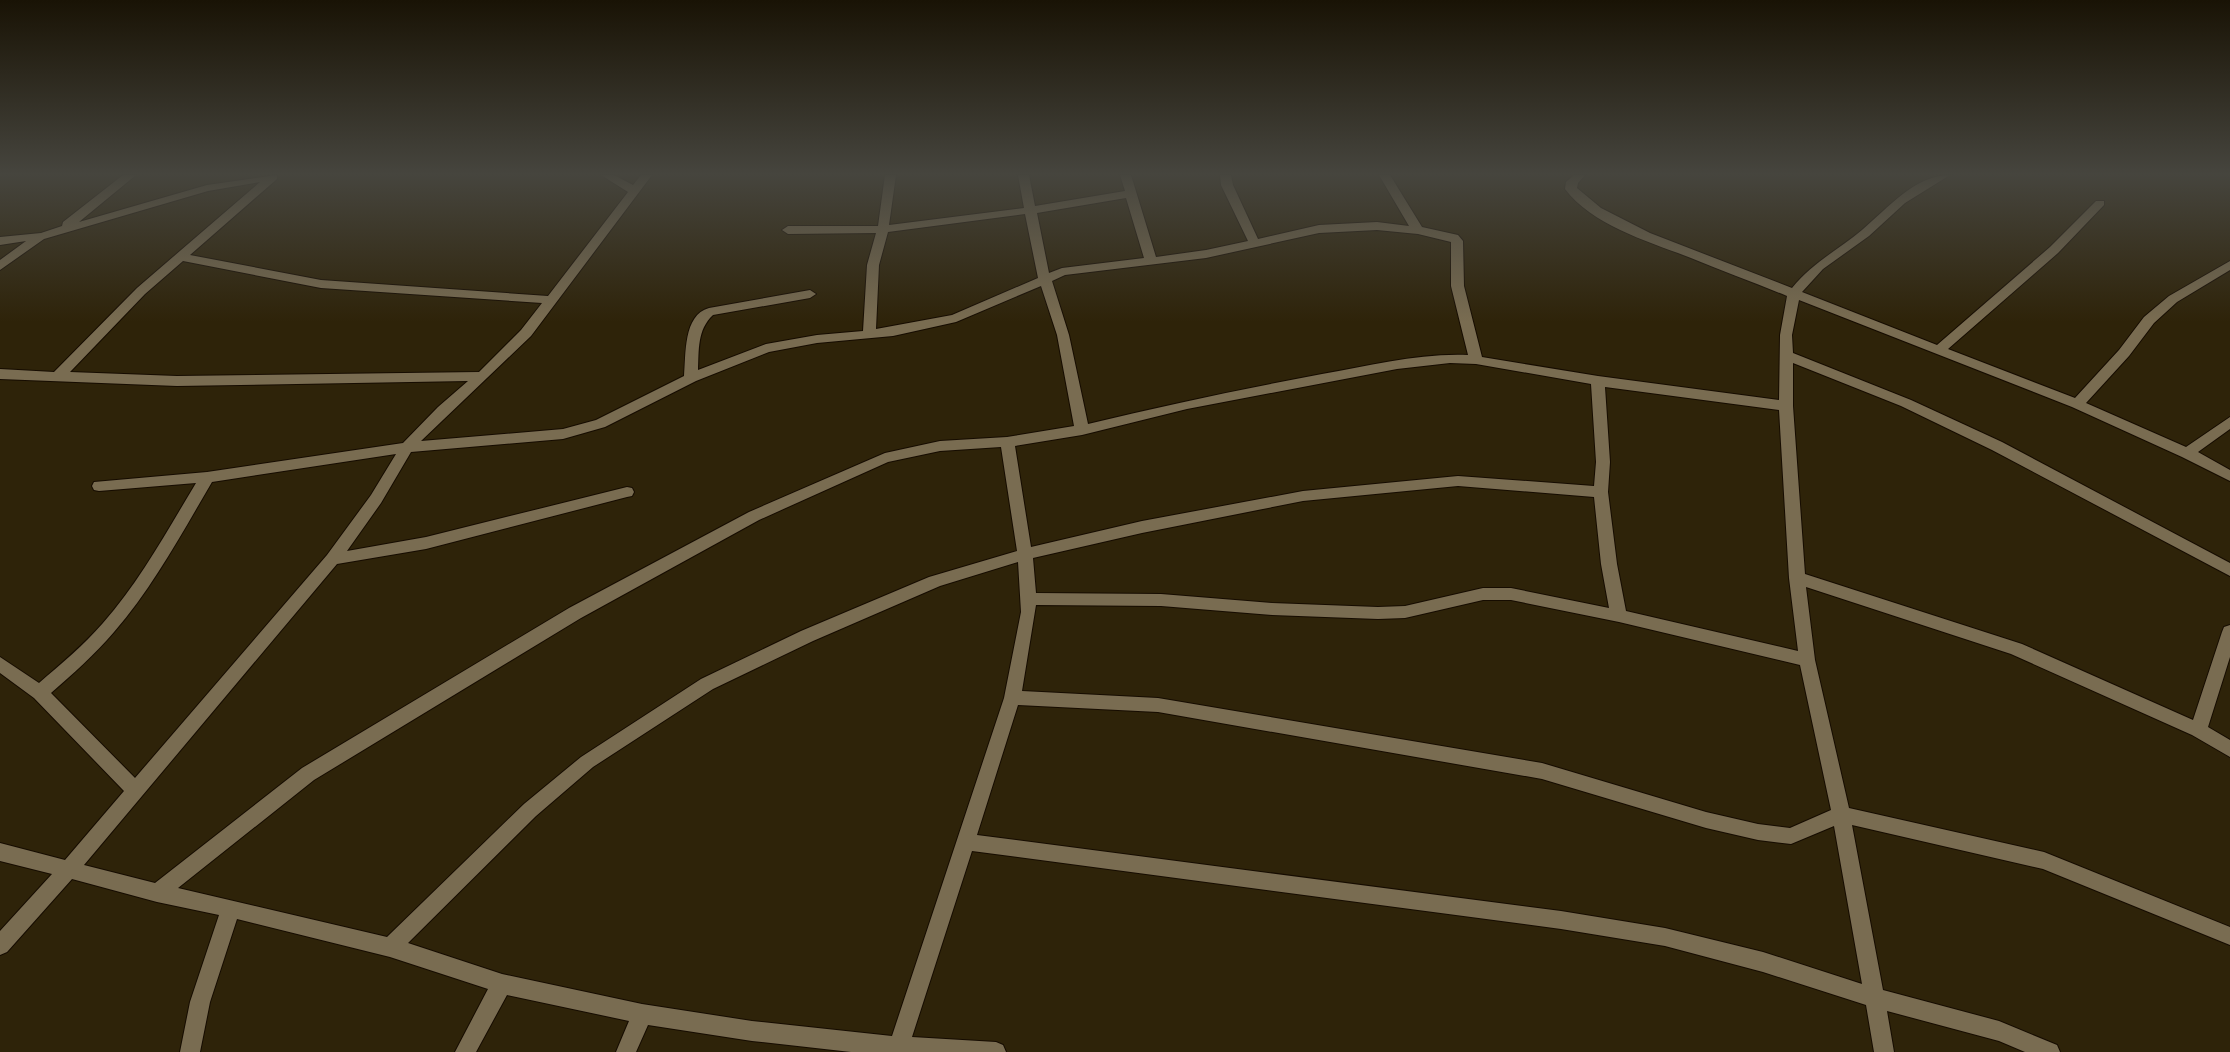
<svg xmlns="http://www.w3.org/2000/svg" width="2230" height="1052" font-family="'Work Sans',sans-serif">
  <style>
    .lines { fill: none; stroke-linecap: round; stroke-linejoin: round }
    .street-casing { stroke: #160c00; stroke-width: 2 }
    .street { fill: #796c51; fill-rule: evenodd }
  </style>
  <rect width="100%" height="100%" fill="#2e2309"/>
  <g class="lines">
    <defs>
      <path id="street" d="M123 175H136L79 222 207 185 277 175V179L190 255 321 280 548 296 628 192 601 175H614L633 185 641 175H652L531 336 421 441 563 429 596 420 684 376C686 355 683 315 709 308L810 290 816 294 810 298 713 315C697 330 699 350 698 370L766 344 817 335 863 331 867 265 876 233 788 234 782 230 788 226H878L885 175H896L889 225 1024 208 1018 175H1029L1035 206 1125 191 1120 175H1131L1156 257 1206 250 1248 241 1221 185 1220 175H1231L1233 185 1258 239 1319 225 1377 222 1409 226 1379 175H1390L1422 227 1458 235 1463 241 1464 286 1482 357 1598 376 1779 400 1780 335 1787 296C1755 283 1723 271 1691 258 1650 242 1593 226 1565 189L1566 182 1574 175H1585L1578 183 1577 188 1601 208 1650 233 1792 288C1812 263 1838 250 1862 230 1888 208 1915 175 1950 175L1905 203 1869 236 1823 269 1802 292 1937 345 2050 247 2096 201H2104V205L2058 253 1948 349 2075 398 2119 350 2144 317 2169 296 2230 261V270L2177 302 2154 323 2129 356 2086 403 2186 447 2230 417V429L2198 452 2230 470V481L2182 457 2072 407 1799 300 1792 335 1793 353 1911 400 2002 442 2230 563V576L1992 450 1901 406 1793 363V406L1805 574 2022 644 2193 720 2222 632 2224 627 2230 625V657L2208 727 2230 740V757L2192 735 2011 654 1806 587 1815 660 1849 808 2044 852 2230 927V945L2043 869 1852 825 1883 990 1999 1021 2057 1045 2060 1052H2025L1999 1041 1887 1011 1894 1052H1874L1866 1005 1763 972 1665 946 1561 929 972 851 912 1037 996 1042 1003 1045 1006 1052H851L752 1041 648 1025 636 1052H616L629 1021 507 995 476 1052H455L488 989 390 957 237 919 210 1002 200 1052H180L190 1002 219 915 157 902 72 879 7 952 0 955V931L52 874 0 861V843L65 860 124 791 34 698 0 673V657L39 683C61 664 84 645 103 623 140 581 167 531 196 483L99 491 94 490 92 486 94 482 207 472 403 443 438 407 468 381 177 386 0 379V369L54 372 137 288 260 182 208 191 44 239 0 270V260L26 241 0 245V237L41 233 62 226 63 222ZM1126 198 1144 258 1062 268 1049 273 1037 213ZM1025 214 1038 278 952 315 876 329 879 265 888 232ZM1377 230 1418 234 1451 242V286L1468 355C1419 353 1370 366 1322 374 1243 389 1165 405 1088 424L1069 335 1052 281 1065 275 1206 258 1319 233ZM183 261 321 288 542 303 521 330 479 372 177 376 70 372 145 294ZM1041 286 1057 335 1074 426 1007 437 940 441 885 453 749 512 569 608 302 768 155 883 84 865 337 564 426 549 627 497 632 496 634 492 632 488 627 487 426 537 347 551 381 503 411 452 563 439 605 427 696 381 769 352 817 343 893 336 956 322ZM1450 363 1476 364 1591 384 1596 462 1594 486 1458 476 1303 491 1142 521 1031 547 1015 446 1082 435 1187 409 1397 369ZM1605 387 1779 410 1789 578 1798 651 1626 611 1617 564 1608 492 1610 462ZM1001 447 1017 551 929 577 801 631 701 679 581 757 524 804 387 937 178 888 314 780 581 618 759 520 888 462 940 451ZM396 454 371 495 327 555 135 778 51 693C73 674 95 654 114 632 153 587 182 533 212 482ZM1458 486 1594 497 1601 564 1609 608 1511 588H1483L1405 606 1378 607 1272 603 1161 594 1036 593 1033 558 1142 533 1303 501ZM1018 562 1021 612 1004 698 892 1036 752 1021 642 1004 502 974 408 943 536 816 593 767 713 689 813 641 940 586ZM1483 600H1511L1619 622 1800 665 1831 810 1790 828 1758 824 1706 812 1542 763 1158 698 1022 691 1036 605 1161 606 1272 615 1378 619 1405 618ZM1018 705 1158 712 1542 779 1706 828 1758 840 1791 844 1834 826 1862 984 1763 952 1665 928 1561 911 977 835Z"/>
    </defs>
    <use href="#street" class="street-casing"/>
    <use href="#street" class="street"/>
  </g>
  <linearGradient id="sky" x2="0" y2="1"><stop stop-color="#191305"/><stop offset="0.54" stop-color="#46453e"/><stop offset="1" stop-color="#46453e" stop-opacity="0"/></linearGradient>
  <rect width="2230" height="322" fill="url(#sky)"/>
</svg>
